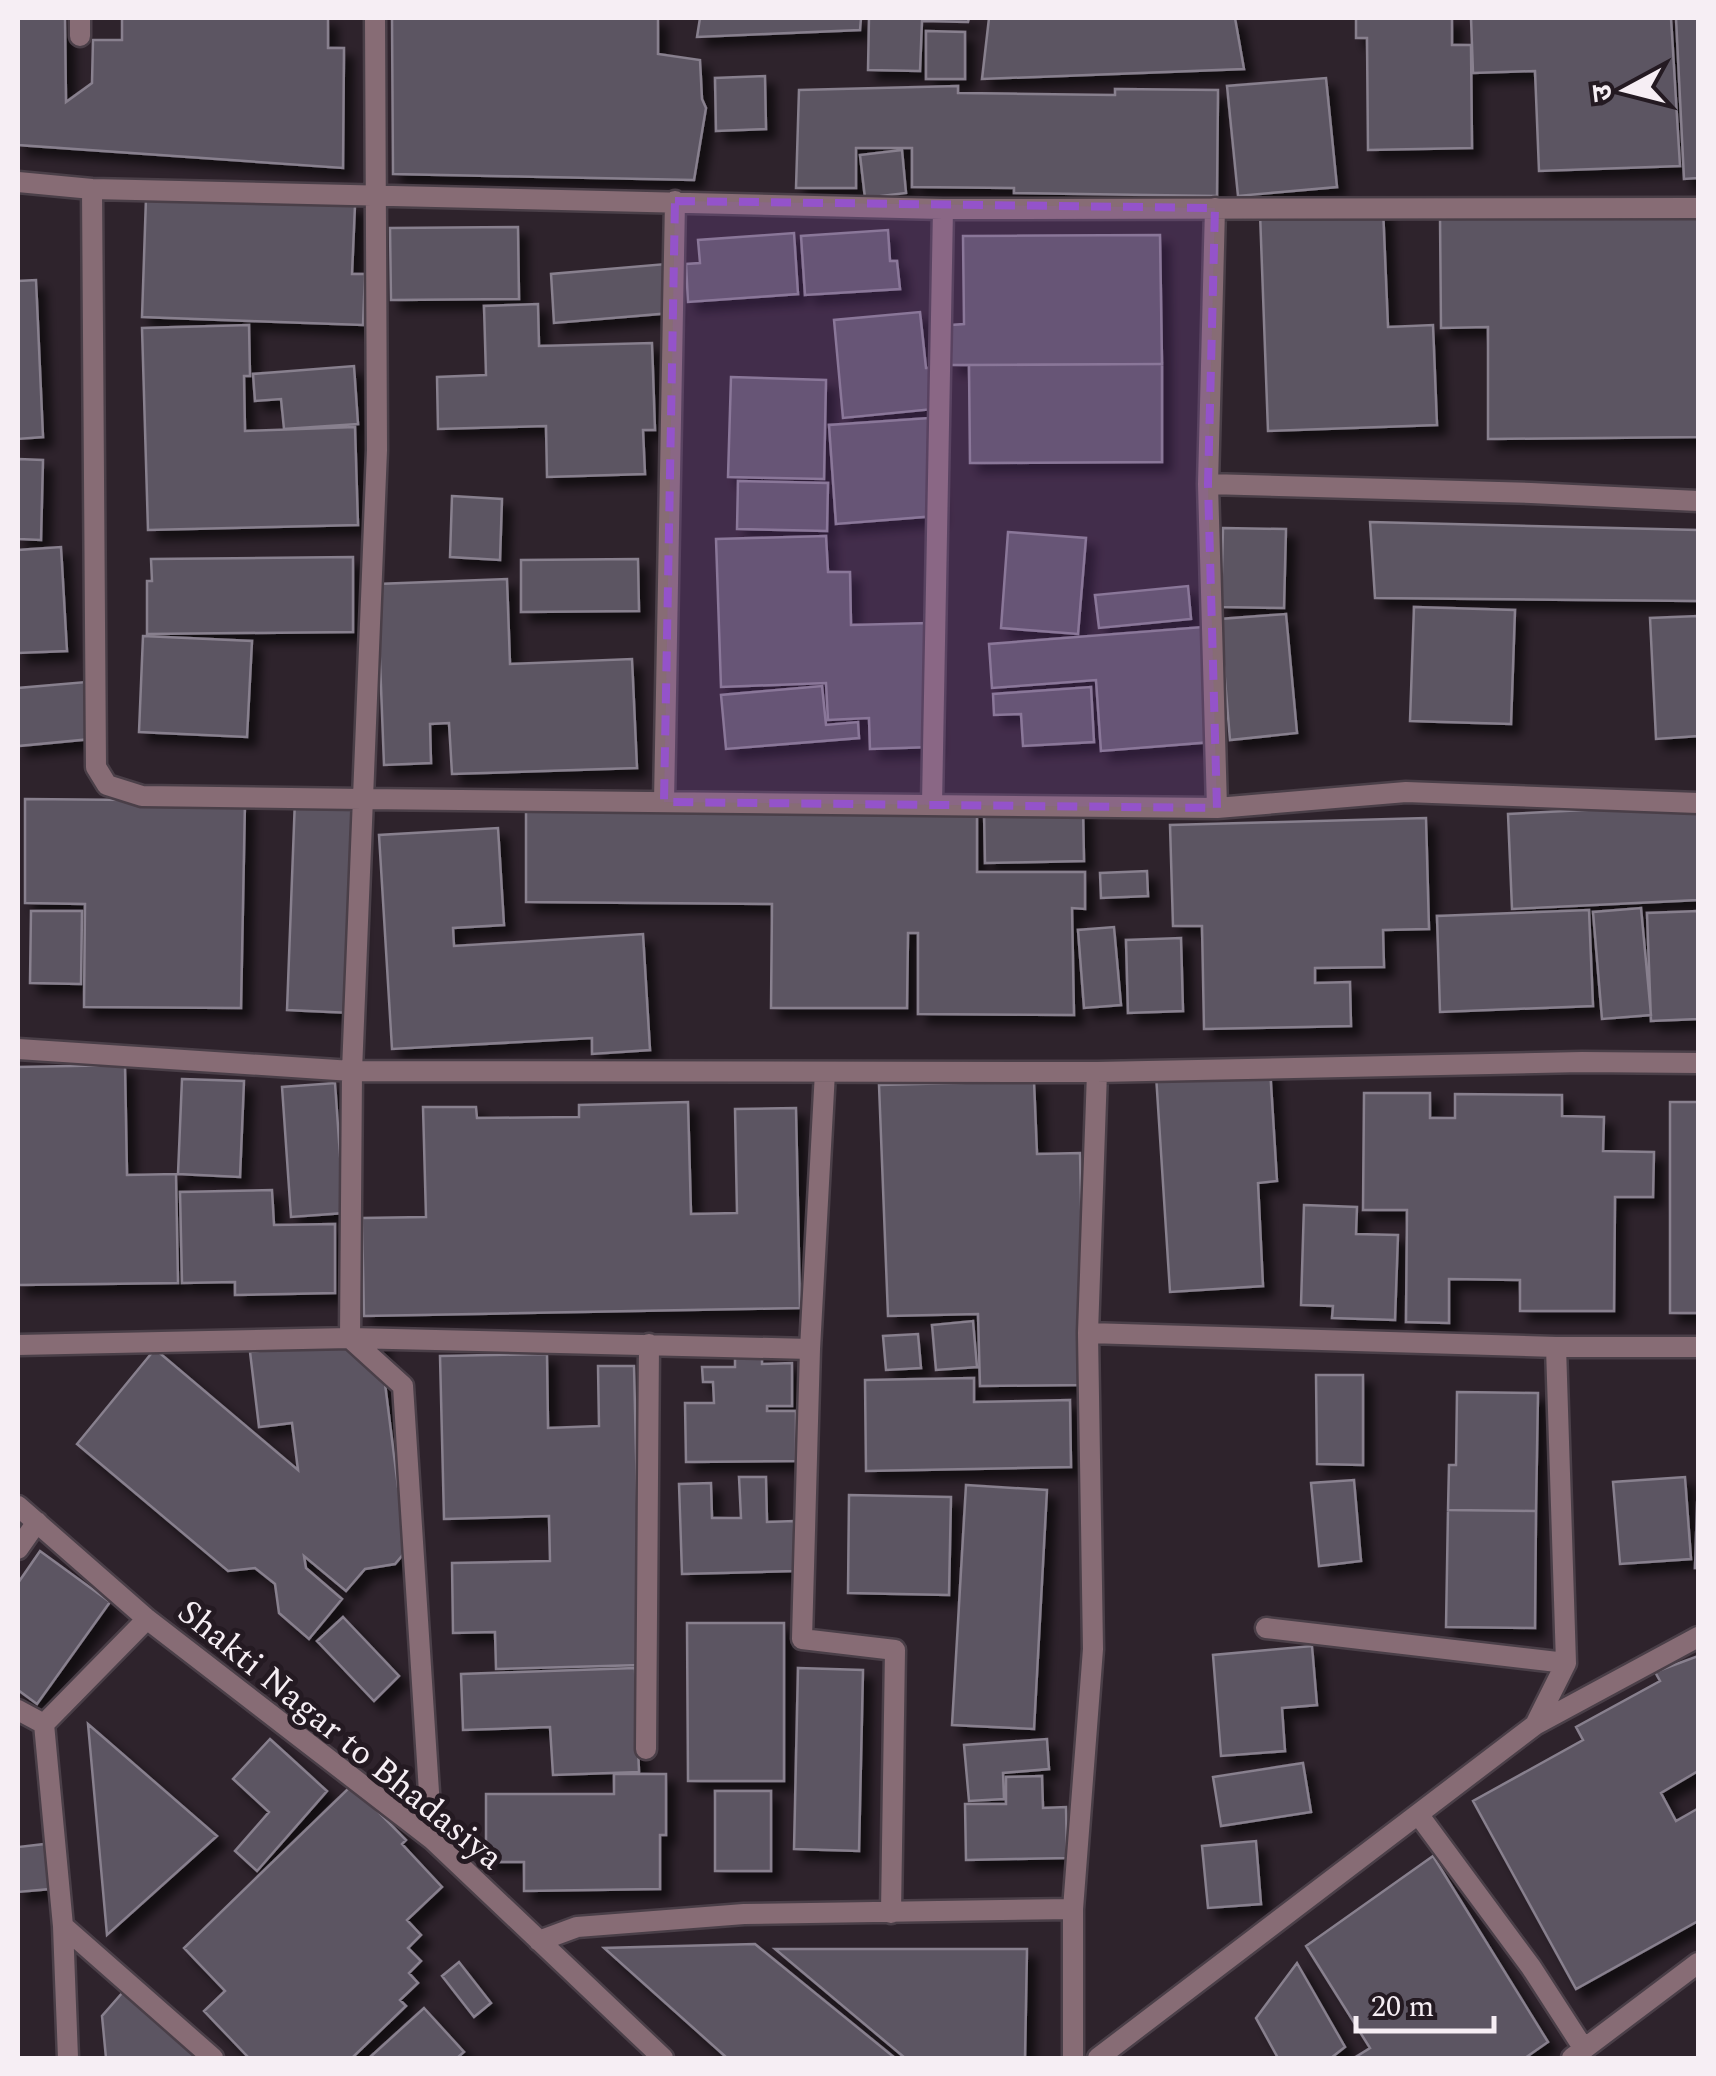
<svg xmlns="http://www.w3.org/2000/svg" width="1716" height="2076" font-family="Spectral,'Noto Sans Devanagari',serif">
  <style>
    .building { fill: #5c5562; stroke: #88808e; stroke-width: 2.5; filter: url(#shadow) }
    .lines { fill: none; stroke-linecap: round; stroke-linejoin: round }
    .minor-casing { stroke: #4a3f48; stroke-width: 25 }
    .minor { stroke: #876c75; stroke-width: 20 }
    .marked { fill: #9453ca; fill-opacity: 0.2; stroke: #9453ca; stroke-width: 8; stroke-dasharray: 20 12; stroke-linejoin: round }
    .labels { text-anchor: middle; stroke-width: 10; stroke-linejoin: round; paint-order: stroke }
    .street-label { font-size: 35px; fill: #f6eef4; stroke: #241a22 }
  </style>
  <defs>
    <filter id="shadow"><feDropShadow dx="9" dy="9" stdDeviation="5" flood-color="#0009"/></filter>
  </defs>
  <rect width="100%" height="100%" fill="#2e232c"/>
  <path class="building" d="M18 18H65L66 102 92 83 93 40H122V18H328V48H344L343 168 18 145Z
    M392 18H658V54L700 60 702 99 706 108 694 180 393 174Z
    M700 18H861L860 30 697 37Z
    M869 18H969L968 22 922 21 920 71 868 70Z
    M989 18H1235L1244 69 982 79Z
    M1356 18H1452V45H1471L1472 148 1368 150 1367 38H1356Z
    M1471 18H1671L1680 166 1539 171 1535 71 1473 73Z
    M1676 18H1698V178L1684 179Z
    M926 31 965 32V79H926Z
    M765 76 766 129 716 131 715 78Z
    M1326 78 1337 187 1238 196 1227 86Z
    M958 86V93L1115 95V89L1218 90 1217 196 1014 193V188L912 187V148H856V188H796L799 90Z
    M902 150 906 193 865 198 860 155Z
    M146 198 355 205 352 274H365L363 325 142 317Z
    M1383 208 1388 327 1433 325 1437 425 1268 431 1260 213Z
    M1649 215 1648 218H1698V437L1488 439V327L1441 328 1440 216Z
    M518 227 519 299 391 300 390 228Z
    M888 230 890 261H897L900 289 805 295 801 236Z
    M794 233 798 294 688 302 686 264 700 263 698 240Z
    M1160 235 1162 364 951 365V325L964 324 963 236Z
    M666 264 671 313 554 323 551 274Z
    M36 280 43 437 18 439V281Z
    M538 304 539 346 652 343 655 430H643L645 474 547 477 546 426 438 429 437 377 486 375 484 306Z
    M920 312 926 368H930L934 409 843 418 834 320Z
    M249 325 250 376H244L245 431 355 427 358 525 148 530 142 328Z
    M1162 364V462L970 463 969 365Z
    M354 366 358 424 284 429 281 399 255 401 253 374Z
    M731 377 826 380 824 479 728 477Z
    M929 418 936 516 836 524 829 425Z
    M18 459 43 460 41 540 18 539Z
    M738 481 828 483 827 531 737 529Z
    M452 496 502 499 500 560 450 557Z
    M1370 522 1698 530V601L1375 598Z
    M1223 528 1286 529 1284 608 1221 607Z
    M1008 532 1086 538 1078 634 1001 628Z
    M826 536 828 572H850L851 625 928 623 932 747 870 749 869 718 828 720 826 683 721 687 716 539Z
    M61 547 67 651 18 653V550Z
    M353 557V632L147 634V581H152L151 559Z
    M638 559 639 611 521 612V560Z
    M507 579 510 664 632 659 637 768 452 774 449 723 430 724 431 763 384 765 377 584Z
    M1188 586 1191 619 1099 628 1095 595Z
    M1414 607 1515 610 1511 724 1410 721Z
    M1286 614 1297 733 1230 740 1220 619Z
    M1698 616V736L1656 739 1650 618Z
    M1203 627 1212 742 1101 751 1096 680 992 688 989 644Z
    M143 636 252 641 247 737 139 732Z
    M86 682 91 739 18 746V688Z
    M822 686 826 725 858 722 859 738 726 749 721 695Z
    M1091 687 1094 742 1023 746 1021 714 994 715 993 694Z
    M25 799 245 801 241 1008 84 1007 85 904 25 903Z
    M295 799 360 802 351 1013 287 1010Z
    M1698 804V900L1512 909 1508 814Z
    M1083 806 1084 861 985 863 984 810Z
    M977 808V872H1085V909L1072 908 1074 1015 918 1014V933H908L907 1008H771L772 904 526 902V809Z
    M1426 818 1429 929 1383 930 1384 967 1315 968V983L1350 982 1351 1026 1204 1029 1202 926H1173L1170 825Z
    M498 828 504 925 453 928 454 946 643 934 650 1050 592 1054V1038L392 1049 379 835Z
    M1147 871 1148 896 1101 898 1100 873Z
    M1641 908 1651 1015 1602 1019 1593 912Z
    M1589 910 1593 1006 1440 1012 1437 916Z
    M31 911H82L81 984 30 983Z
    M1698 911V1019L1651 1021 1647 913Z
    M1114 927 1121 1005 1084 1008 1078 930Z
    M1181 938 1183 1011 1128 1013 1126 940Z
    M125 1065 127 1175 176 1174 178 1283 18 1285V1067Z
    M1270 1068 1277 1181 1258 1183 1263 1286 1170 1292 1156 1075Z
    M182 1079 244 1081 240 1177 178 1174Z
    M1034 1081 1037 1154 1080 1153 1085 1385 980 1386 978 1314 888 1316 879 1085Z
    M335 1083 344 1213 291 1217 282 1087Z
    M1364 1093H1430V1118H1455V1094L1562 1095V1116L1604 1117 1603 1151 1654 1152 1653 1197H1615L1614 1311H1520V1280L1449 1279V1323L1406 1322 1407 1210H1363Z
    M688 1102 691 1214 737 1213 735 1109 796 1108 800 1308 364 1316 362 1218 426 1217 423 1107H476L477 1118 579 1117V1105Z
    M1670 1102H1698V1313H1670Z
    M272 1190 274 1225 335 1224V1293L235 1295V1282L182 1283 180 1192Z
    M1304 1205 1357 1207 1356 1234 1398 1235 1395 1320 1332 1318 1333 1306 1301 1305Z
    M973 1321 977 1367 936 1370 932 1325Z
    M918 1334 921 1368 886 1370 883 1336Z
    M379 1336 398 1487 404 1492 411 1545 395 1564 365 1569 346 1591 304 1556 306 1568 342 1599 309 1639 279 1613 275 1584 255 1568 228 1571 77 1444 155 1349 298 1470 292 1423 259 1427 250 1352Z
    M547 1354 548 1428 599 1426 598 1366H634L641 1665 496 1669 495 1632 453 1633 452 1563 550 1561 549 1516 444 1519 440 1356Z
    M735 1357H762V1364L792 1363V1406H767V1411H796V1461L686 1462 685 1403H714L713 1382H703L702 1367H735Z
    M1316 1375H1363V1465L1317 1464Z
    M974 1378V1402L1070 1400 1071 1467 866 1471 865 1380Z
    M1457 1392 1538 1393 1536 1511 1448 1510 1449 1465H1456Z
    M739 1477H766L767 1522 794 1521 795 1571 682 1574 679 1484 711 1483 712 1518H741Z
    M1685 1477 1691 1559 1620 1564 1613 1482Z
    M1698 1478V1568H1695Z
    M1354 1480 1361 1561 1319 1566 1311 1483Z
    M966 1485 1047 1490 1034 1729 952 1725Z
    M849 1495 951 1497 949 1595 848 1593Z
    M1448 1510 1536 1511 1535 1628 1446 1627Z
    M40 1551 110 1602 37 1704 18 1690V1583Z
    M343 1617 399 1676 374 1701 317 1641Z
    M687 1623H784V1781H688Z
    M1312 1646 1317 1705 1282 1708 1285 1751 1221 1756 1213 1655Z
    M1698 1656V1771L1661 1793 1676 1821 1697 1809 1698 1812V1921L1576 1989 1473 1801 1583 1740 1576 1727 1660 1681 1655 1672Z
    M635 1668 639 1772 553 1775 550 1727 463 1730 461 1674Z
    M798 1668 863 1670 859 1851 794 1849Z
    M88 1724 217 1836 107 1935Z
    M270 1739 327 1791 257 1871 235 1851 269 1812 233 1779Z
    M1047 1739 1049 1769 1003 1773 1004 1799 969 1801 964 1745Z
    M1303 1763 1311 1812 1221 1826 1213 1777Z
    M614 1774H666V1835H660V1889L524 1891V1862H486V1794H614Z
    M1042 1776 1043 1808 1066 1807 1067 1858 966 1860 965 1804H1006V1777Z
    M352 1785 406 1840 402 1844 442 1887 407 1920 421 1935 408 1948 421 1961 409 1973 418 1983 400 2000 406 2006 352 2058H249L204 2011 225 1991 184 1948Z
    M715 1791H771V1871H715Z
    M1256 1841 1261 1904 1208 1908 1202 1846Z
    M45 1844 50 1889 18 1892V1847Z
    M1433 1856 1548 2042 1525 2058H1354L1370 2048 1306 1946Z
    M755 1944 895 2058H727L604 1948Z
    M775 1949H1027L1025 2058H905Z
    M459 1962 491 2003 474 2017 442 1976Z
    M1297 1963 1345 2047 1331 2058H1278L1256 2018Z
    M123 1992 199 2058H106L102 2016Z
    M424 2008 464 2052 457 2058H369Z"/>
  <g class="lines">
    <defs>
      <path id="minor" d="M375 18 377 450 352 1071 350 1338 403 1386 432 1839
        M80 36V18
        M18 182 92 189 943 209 1698 208
        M92 189 96 767 107 785 142 796 362 799 1217 808 1406 792 1698 803
        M1215 208 1208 484 1217 808
        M1208 484 1531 493 1698 501
        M664 802 675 201
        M932 804 943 209
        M18 1049 352 1071 1097 1072 1582 1062 1698 1063
        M1088 1333 1097 1072
        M18 1345 350 1338 810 1349 825 1072
        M810 1349 802 1639 895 1650 891 1913
        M18 1506 147 1619 432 1839 663 2058
        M18 1549 37 1522
        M1266 1628 1566 1663
        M18 1710 44 1724
        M1535 1725 1698 1637
        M646 1749 649 1344
        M1418 1814 1531 1967 1584 2049
        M63 1926 213 2058
        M539 1941 577 1927 744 1914 1073 1909
        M68 2058 63 1926 44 1724 147 1619
        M1073 2058V1909L1093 1649 1088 1333 1556 1347H1698
        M1098 2058 1535 1725 1566 1663 1556 1347
        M1572 2058 1698 1963"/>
    </defs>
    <use href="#minor" class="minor-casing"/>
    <use href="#minor" class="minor"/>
  </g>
  <path class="marked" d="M675 201 1215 208 1208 484 1217 808 664 802Z"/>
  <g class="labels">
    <g class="street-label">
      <text transform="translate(341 1734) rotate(39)" y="12">Shakti Nagar to Bhadasiya</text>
    </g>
  </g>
  <rect width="1716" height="2076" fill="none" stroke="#f6eef4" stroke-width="40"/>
  <g transform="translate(1626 90) rotate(263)" stroke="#241a22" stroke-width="8" paint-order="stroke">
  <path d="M0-8L18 38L0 25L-18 38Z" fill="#f6eef4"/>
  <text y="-15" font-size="28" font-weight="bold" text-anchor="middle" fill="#f6eef4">उ</text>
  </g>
  <path d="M1356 2016v15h138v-15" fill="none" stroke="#f6eef4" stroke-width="5"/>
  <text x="1371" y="2016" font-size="30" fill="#f6eef4" stroke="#241a22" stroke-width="8" paint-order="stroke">20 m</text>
</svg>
